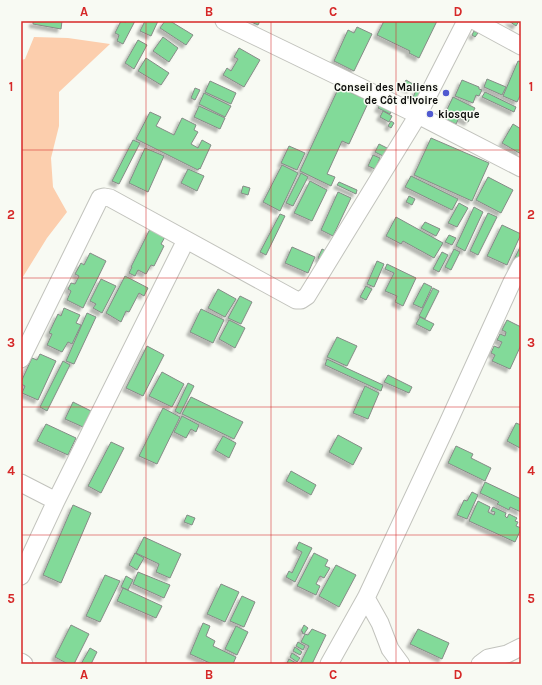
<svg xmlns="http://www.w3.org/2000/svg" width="542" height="685" font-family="Karla,sans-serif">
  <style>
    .green { fill: #fccead }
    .building { fill: #82da99; stroke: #858b86; filter: url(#shadow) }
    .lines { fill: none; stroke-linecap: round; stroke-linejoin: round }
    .minor-casing { stroke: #c2c3bd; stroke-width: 19 }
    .minor { stroke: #fff; stroke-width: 17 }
    .grid { fill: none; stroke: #d62828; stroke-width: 1; stroke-opacity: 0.55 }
    .poi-dot { fill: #505ad0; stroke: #f8faf3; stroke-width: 1.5 }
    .labels { text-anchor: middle; stroke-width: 3; stroke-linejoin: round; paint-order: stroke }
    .poi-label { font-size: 11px; font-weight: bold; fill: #0d0e0c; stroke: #f8faf3; text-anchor: end }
    .neatline { fill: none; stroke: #d62828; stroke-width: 1.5 }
    .grid-label { font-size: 13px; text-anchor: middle; font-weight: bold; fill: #d62828 }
  </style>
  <defs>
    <filter id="shadow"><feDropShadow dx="-3.5" dy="3.5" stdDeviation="1" flood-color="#0004"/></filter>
  </defs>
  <rect width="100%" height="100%" fill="#f8faf3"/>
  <path class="green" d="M34 37 68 38 110 44 59 92V126L51 158 53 187 67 212 47 238 21 280V60L25 59Z"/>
  <path class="building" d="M33 21H62L61 29 33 24Z
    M121 21 126 22V21H135L123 44 117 41 119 35 115 33Z
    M145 21H158L151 36 140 31Z
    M165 21H170L193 35 186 45 160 28Z
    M249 21H260L258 25Z
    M384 21H437L419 58 409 53 410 51 377 35Z
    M509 21H519L516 26Z
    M357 27 372 34 354 71 334 61 348 30 354 33Z
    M474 31 478 33 475 37 472 35Z
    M163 37 178 48 169 62 153 51Z
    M138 40 147 45 134 69 125 63Z
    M239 48 260 60 244 87 223 75 227 68 231 71 238 59 234 57Z
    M146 58 169 73 161 85 138 71Z
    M518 61 521 62V94L517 102 503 96Z
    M487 79 506 87 502 95 484 87Z
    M406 80 413 84 410 90 403 86Z
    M462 80 479 87V89L482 90 479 96 476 95 473 103 455 96Z
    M210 81 236 93 231 104 205 92Z
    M339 87 369 101 349 144 342 141 327 174 335 177 331 186 300 171Z
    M195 88 200 90 195 100 191 98Z
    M416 90 423 93 416 111 409 108Z
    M485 92 516 107 514 112 482 97Z
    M204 93 231 106 225 117 199 104Z
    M453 97 475 108 468 122 459 118 456 124 443 118Z
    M383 99 394 106 390 114 378 108Z
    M199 106 225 118 220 129 194 117Z
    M383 111 392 116 389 122 380 117Z
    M150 112 161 117 156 126 174 135 182 118 196 125 194 130 198 132 191 144 198 148 202 140 211 145 200 169 199 168 198 170 136 139Z
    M391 121 394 123 391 128 388 126Z
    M513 124 521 129V154L502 143Z
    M431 138 489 163 472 201 414 175Z
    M133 140 140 143 119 184 112 181Z
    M379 144 387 148 383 156 375 152Z
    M289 146 305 153 297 170 281 163Z
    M145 148 164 156 148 192 129 183Z
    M373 155 380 158 375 169 368 166Z
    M282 165 298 173 280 211 263 202Z
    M188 169 204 176 197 191 181 183Z
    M301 173 308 177 293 206 286 203Z
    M411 176 458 199 452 210 405 187Z
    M488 177 513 190 501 213 476 200Z
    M310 181 327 190 312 221 294 213Z
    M339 182 357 190 356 194 337 185Z
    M243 186 250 188 248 195 241 193Z
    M338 192 351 198 333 236 321 230Z
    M409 196 415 199 412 205 406 202Z
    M459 203 468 208 457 227 448 223Z
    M474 207 483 212 465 251 456 246Z
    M488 213 497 217 478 255 470 251Z
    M280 214 285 216 266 255 260 252Z
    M396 217 443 243 434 258 403 241 401 244 386 236Z
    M425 222 440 229 436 236 421 228Z
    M502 225 521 234 507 265 487 256Z
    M150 229 165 237 161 244 164 246 154 266 151 265 146 274 138 270 135 276 129 273 132 267H131Z
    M449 235 456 238 452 245 445 242Z
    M521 245V255L515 268 511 266Z
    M292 247 315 257 308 273 285 263Z
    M322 249 328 252 324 261 318 258Z
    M454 249 460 252 451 270 445 267Z
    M442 252 448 255 439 272 433 269Z
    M90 253 106 261 83 308 67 300 71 291 68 289 71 283 75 284 79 276 75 274 81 263 84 265Z
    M377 261 384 264 374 287 367 284Z
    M387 264 416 278 403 306 395 302 397 296 385 291 394 273 385 269Z
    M125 276 148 288 144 296 139 293 129 312 126 311 121 322 106 313Z
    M101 279 116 286 102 313 93 308 96 304 90 301Z
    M424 283 432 287 422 308 413 304Z
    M366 286 372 289 366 300 360 297Z
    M433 288 439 291 425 319 419 316Z
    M218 289 236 299 225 317 208 308Z
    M240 296 252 302 241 324 228 318Z
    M64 308 80 315 76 323 81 325 72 344 68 342 62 352 47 345 52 334 49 333 58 314 61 316Z
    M201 309 224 320 213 343 190 332Z
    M87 313 96 317 74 364 66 361Z
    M420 317 434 324 430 331 416 324Z
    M229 320 245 328 235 348 219 339Z
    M507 320 521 327V345L510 369 492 361 495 355 491 353 494 346 499 348 502 342 497 340 500 334 505 336 506 332 502 330Z
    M337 337 357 346 347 366 327 357Z
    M147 346 164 355 143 396 126 388Z
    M40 354 56 361 38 400 22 393 25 386 21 384V382L32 358 37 360Z
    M327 359 383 385 381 391 325 365Z
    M63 361 70 365 47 411 40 407Z
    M162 372 184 384 172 407 149 396Z
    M388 375 412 387 409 393 384 382Z
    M188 383 194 386 180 414 175 411Z
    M365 386 379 393 368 419 353 413Z
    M191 397 243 422 234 439 182 414Z
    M73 402 91 411 83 427 65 419Z
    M163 408 180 417 157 464 139 456Z
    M182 416 199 425 196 432 191 429 186 438 174 432Z
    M516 423 521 425V446L520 448 507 441Z
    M46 424 76 438 68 455 37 441Z
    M338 435 362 448 353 465 329 452Z
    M223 436 236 443 229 458 215 450Z
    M111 442 124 448 101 493 88 486Z
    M456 446 473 454 471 458 491 468 485 481 448 463Z
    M291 471 316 485 311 495 286 481Z
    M485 482 521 499V512L510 507 509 510 497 504 499 502 480 493Z
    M472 492 478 495 467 519 457 515 464 500 467 501Z
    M478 501 490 507 488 512 494 515 495 512 491 511 493 507 506 513 505 516 507 518 509 514 517 518 515 521 518 522 516 526 521 528V529L515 542 469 521Z
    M73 505 91 513 61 583 43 575Z
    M187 515 195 518 192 525 184 522Z
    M144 537 181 554 170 578 156 572 159 564 136 553Z
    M299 542 312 548 295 582 286 577 289 571 292 573 302 552 296 549Z
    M135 553 144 558 137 570 129 565Z
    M314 553 328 560 325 566 330 568 324 578 320 576 316 584 320 586 316 595 297 586Z
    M336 565 356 575 339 607 319 596Z
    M138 572 170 585 164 598 133 584Z
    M105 575 120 581 100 622 86 616Z
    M126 576 133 580 128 590 121 587Z
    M221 584 239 592 225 622 207 614Z
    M123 588 162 606 156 618 117 601Z
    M242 596 255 602 244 627 230 621Z
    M203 623 210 626 206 636 215 641 213 646 236 657 233 664H212L190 654Z
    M71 625 89 634 74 664H68L55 657Z
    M304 625 308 628 304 634 302 633 303 632 301 631Z
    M236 626 248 632 237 655 225 649Z
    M312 629 326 635 312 664H300L309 646 301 642 305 634 308 635Z
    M418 629 449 643 442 659 410 644Z
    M298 642 305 646 303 650 296 646Z
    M295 647 302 652 300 655 293 651Z
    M90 648 97 652 91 664H81Z
    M292 653 300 658 297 662 290 657Z
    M289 659 296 663V664H289L287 663Z"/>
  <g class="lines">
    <defs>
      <path id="minor" d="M224 21 418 115 521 168
        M475 21 521 46
        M21 359 100 198 104 197 110 198 296 300H301L307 296 418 115 466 21
        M21 483 56 501
        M21 576 56 501 186 240
        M366 598 380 623 390 649 401 664
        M21 662 24 664
        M329 664 366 598 447 425 512 282 521 265
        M480 664 488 658 507 654 521 647"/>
    </defs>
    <use href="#minor" class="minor-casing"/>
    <use href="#minor" class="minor"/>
  </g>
  <path class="grid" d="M146 21V664M271 21V664M396 21V664M21 150H521M21 278H521M21 407H521M21 535H521"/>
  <g class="poi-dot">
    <circle cx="446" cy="93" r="4"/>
    <circle cx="430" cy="114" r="4"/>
  </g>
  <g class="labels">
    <g class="poi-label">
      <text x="438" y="91">Conseil des Maliens<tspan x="438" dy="13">de Côt d'Ivoire</tspan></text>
      <text x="438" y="118" text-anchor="start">kiosque</text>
    </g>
  </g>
  <rect width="542" height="685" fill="none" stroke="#f8faf3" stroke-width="44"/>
  <rect x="22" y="22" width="498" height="641" class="neatline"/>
  <g class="grid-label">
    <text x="84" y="16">A</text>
    <text x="209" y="16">B</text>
    <text x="333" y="16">C</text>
    <text x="458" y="16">D</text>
    <text x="11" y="91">1</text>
    <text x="531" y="91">1</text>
    <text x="11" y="219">2</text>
    <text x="531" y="219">2</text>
    <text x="11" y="347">3</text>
    <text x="531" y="347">3</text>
    <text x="11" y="475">4</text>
    <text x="531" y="475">4</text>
    <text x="11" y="603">5</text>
    <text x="531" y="603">5</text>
    <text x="84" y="679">A</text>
    <text x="209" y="679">B</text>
    <text x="333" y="679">C</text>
    <text x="458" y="679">D</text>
  </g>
</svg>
